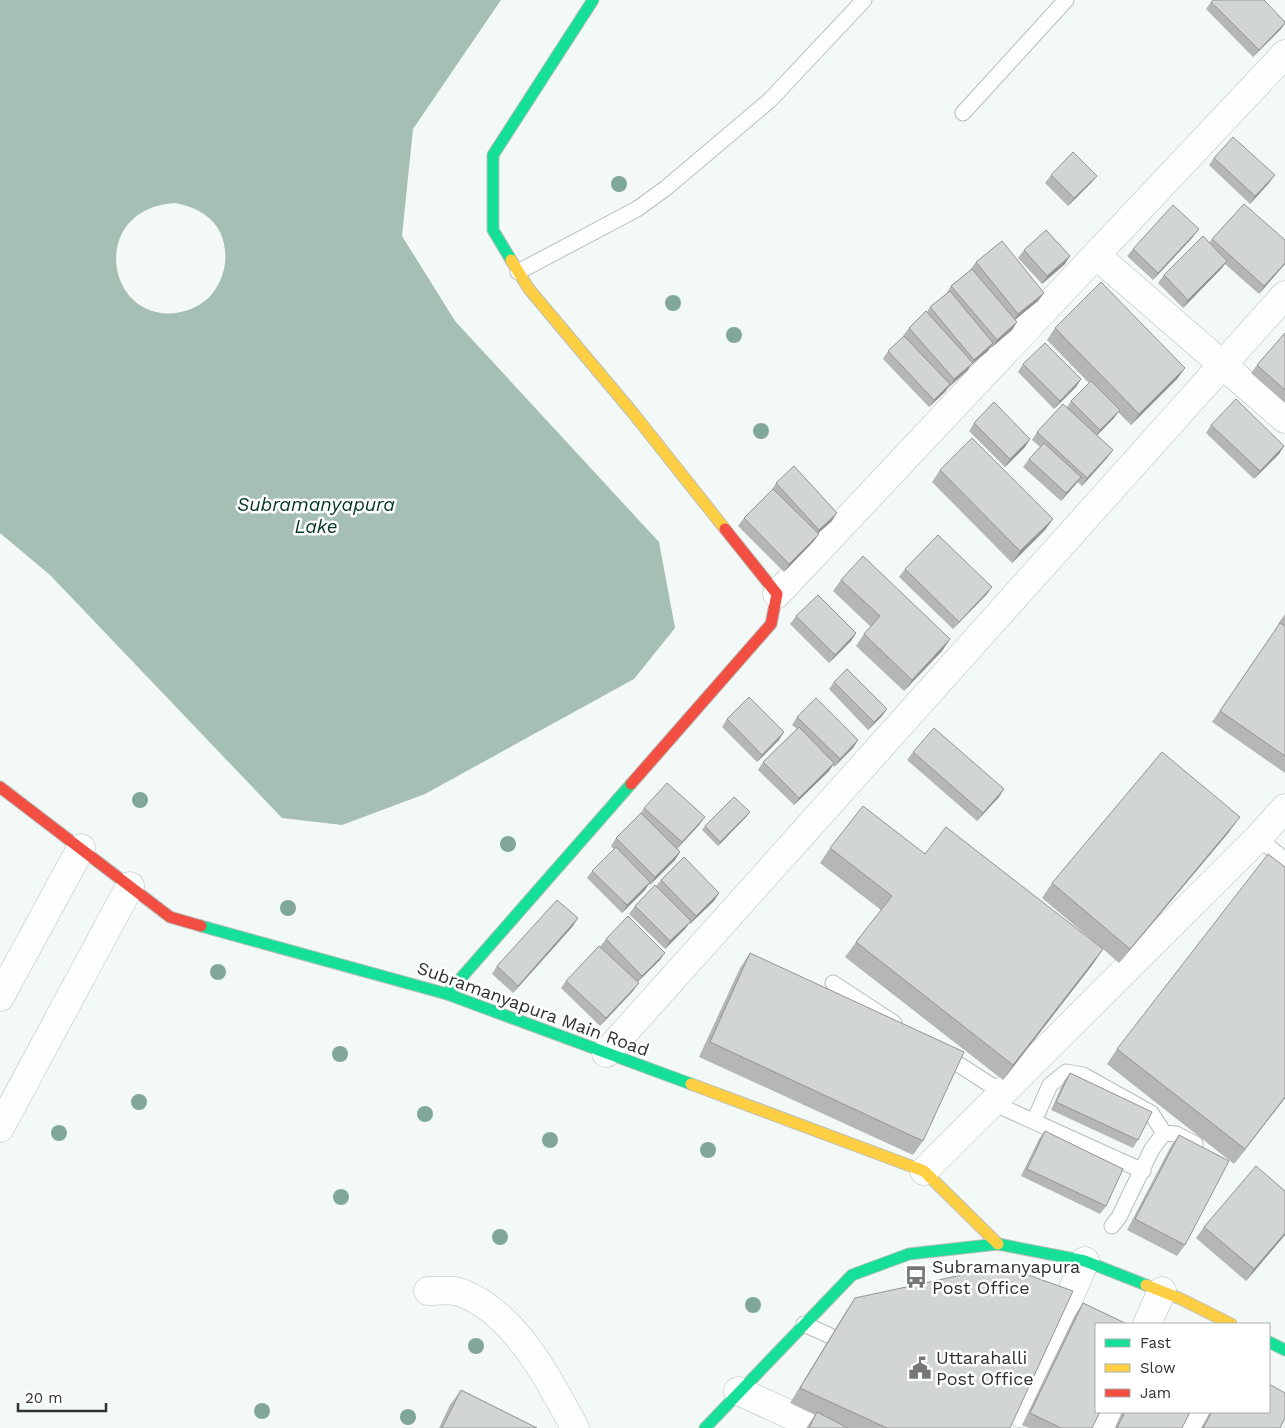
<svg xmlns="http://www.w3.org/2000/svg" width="1285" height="1428" font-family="'Work Sans',sans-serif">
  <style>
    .water { fill: #a5bfb4; fill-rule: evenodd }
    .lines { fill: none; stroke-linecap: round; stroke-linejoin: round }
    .lane-casing { stroke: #b9bebc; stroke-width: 17 }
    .street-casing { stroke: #b9bebc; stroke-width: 29 }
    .fast-casing { stroke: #b9bebc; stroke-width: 13 }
    .slow-casing { stroke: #b9bebc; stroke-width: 13 }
    .jam-casing { stroke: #b9bebc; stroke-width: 13 }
    .lane { stroke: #fdfefe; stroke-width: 15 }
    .street { stroke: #fdfefe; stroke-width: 28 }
    .fast { stroke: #16e098; stroke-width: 11 }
    .slow { stroke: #ffcf43; stroke-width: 11 }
    .jam { stroke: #f24e42; stroke-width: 11 }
    .tree { fill: #81a79a }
    .wall { fill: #b4b7b5 }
    .shaded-wall { fill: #929594 }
    .building { fill: #d1d5d3; stroke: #929594 }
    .labels { text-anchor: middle; stroke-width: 5; stroke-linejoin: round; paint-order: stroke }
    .street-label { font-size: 18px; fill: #2e3230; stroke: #fff }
    .poi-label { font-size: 18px; fill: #2e3230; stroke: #fff; text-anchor: start }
    .water-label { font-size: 19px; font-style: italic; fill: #003425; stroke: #fff }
  </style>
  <rect width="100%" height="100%" fill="#f3f9f6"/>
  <path class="water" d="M0 0H501L413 129 402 236 455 321 659 542 675 628 634 679 425 794 342 825 282 818 50 575 0 533ZM175 203C185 205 195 208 204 214 231 232 231 271 212 294 203 305 189 311 176 313 104 321 89 208 175 203Z"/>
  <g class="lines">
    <defs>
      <path id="lane" d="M963 113 1066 0
        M518 272 637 209 666 188 770 100 864 0
        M1258 838 1285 860
        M833 983 894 1023
        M941 1053 1003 1093
        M993 1103 1143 1171
        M1034 1121 1050 1085 1066 1072 1083 1075 1151 1113 1164 1133
        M1112 1226 1119 1217 1152 1149 1164 1133 1176 1134 1195 1144
        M804 1324 848 1344"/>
      <path id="street" d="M1097 256 1285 419
        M777 594 1285 54
        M0 997 81 848
        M606 1053 1285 295
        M0 1128 130 886
        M924 1171 1258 838 1285 808
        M428 1291C438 1291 453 1289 462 1293 515 1313 550 1381 575 1428
        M1147 1324 1162 1291
        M738 1391 820 1428
        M1020 1413 1085 1261
        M1099 1428 1107 1412
        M1187 1428 1195 1412"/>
      <path id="fast" d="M511 260 493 230V155L593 0
        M201 926 447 994 691 1084
        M447 994 631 784
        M1269 1342 1285 1350
        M705 1428 852 1275 909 1254 998 1244 1085 1261 1146 1285"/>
      <path id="slow" d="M511 260 529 289 633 413 725 529
        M691 1084 924 1171 998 1244
        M1146 1285 1181 1299 1231 1324"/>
      <path id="jam" d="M631 784 771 624 777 594 725 529
        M0 787 170 917 201 926"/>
    </defs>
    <use href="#lane" class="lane-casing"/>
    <use href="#street" class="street-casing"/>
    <use href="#fast" class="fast-casing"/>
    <use href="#slow" class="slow-casing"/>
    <use href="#jam" class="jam-casing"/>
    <use href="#lane" class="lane"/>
    <use href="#street" class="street"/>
    <use href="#fast" class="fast"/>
    <use href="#slow" class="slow"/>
    <use href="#jam" class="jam"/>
  </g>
  <g class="tree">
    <circle cx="619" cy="184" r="8"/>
    <circle cx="673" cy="303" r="8"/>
    <circle cx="734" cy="335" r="8"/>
    <circle cx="761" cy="431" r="8"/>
    <circle cx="140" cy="800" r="8"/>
    <circle cx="508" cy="844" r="8"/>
    <circle cx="288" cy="908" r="8"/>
    <circle cx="218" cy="972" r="8"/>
    <circle cx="340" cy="1054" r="8"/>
    <circle cx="139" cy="1102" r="8"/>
    <circle cx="425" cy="1114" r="8"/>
    <circle cx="59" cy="1133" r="8"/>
    <circle cx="550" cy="1140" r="8"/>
    <circle cx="708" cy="1150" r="8"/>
    <circle cx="341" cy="1197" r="8"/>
    <circle cx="500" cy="1237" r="8"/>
    <circle cx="753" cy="1305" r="8"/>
    <circle cx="476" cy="1346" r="8"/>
    <circle cx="262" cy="1411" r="8"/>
    <circle cx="408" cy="1417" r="8"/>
  </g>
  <path class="wall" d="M1211 2 1285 24 1280 30 1253 57 1206 9Z
    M1214 158 1269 183 1250 204 1209 165Z
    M1051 175 1097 176 1091 183 1068 206 1045 183Z
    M1193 237 1153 280 1127 256 1133 249Z
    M1212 239 1285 240V264L1259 294 1225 264 1222 268 1183 308 1158 283 1164 275 1209 243Z
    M1024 250 1065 264 1042 284 1018 258Z
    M976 262 1044 293 1038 301 1015 320 1017 322 1012 330 991 348V347L988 351 971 365 967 371 949 387 945 392 929 407 883 359 888 351 904 336H903L909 328 927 312 930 307 946 294 951 286 970 270Z
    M1055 328 1185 368 1177 379 1131 425 1118 412 1114 418 1097 436 1113 450 1107 458 1082 486 1078 482 1061 501 1023 467 1029 459 1040 447 1032 440 1037 432 1067 407 1071 401 1089 383 1047 340Z
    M1285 333V403L1251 373 1257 365Z
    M1023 364 1081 379 1076 387 1054 409 1018 372Z
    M974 423 1030 439 1025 447 1005 467 969 431Z
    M1211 425 1284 446 1279 454 1254 479 1206 433Z
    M940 470 1053 519 1045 530 1012 563 932 482Z
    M776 483 832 521 818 533 819 534 813 542 784 572 738 526 744 518 771 491Z
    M905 569 987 594 953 629 899 577Z
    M841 580 950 639 942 651 904 691 856 646 864 634 871 627 833 591Z
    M1285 614V773L1212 722 1279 625 1278 624Z
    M796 616 856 633 851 641 829 663 790 624Z
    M834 682 887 709 882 716 868 730 829 689Z
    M797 717 858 740 853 748 834 767 833 765 829 771 794 805 758 770 763 762 797 729 792 725Z
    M727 719 779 740 757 762 722 727Z
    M913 752 1004 789 999 797 977 821 907 760Z
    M644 808 705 817 699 825 677 849 680 852 675 860 650 885 649 884 645 890 622 913 587 878 592 871 614 849 611 846 616 838 640 814Z
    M747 816 718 846 702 830 705 826Z
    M1229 832 1119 963 1103 949 1093 964 1003 1080 845 957 856 942 881 910 820 863 830 848 925 854 1092 940 1042 898 1052 883Z
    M661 880 719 893 714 901 690 924 689 923 685 929 665 949 629 914 635 906 656 886Z
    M573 926 513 993 492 974 497 966Z
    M606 939 660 960 638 982 633 991 600 1026 561 988 566 981 600 947Z
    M750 953 923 1141 913 1155 699 1057 740 968Z
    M1117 1049 1285 1098 1234 1164 1107 1064Z
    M1070 1073 1138 1140 1133 1148 1051 1110 1064 1081Z
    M1045 1131 1106 1206 1100 1214 1021 1176 1039 1139Z
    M1179 1135 1185 1245 1177 1256 1127 1230 1171 1146Z
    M1204 1227 1285 1235 1246 1281 1196 1238Z
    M855 1298 1010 1428H806L815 1415 790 1403 845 1313Z
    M1083 1303 1092 1428H1029L1022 1425 1075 1315Z
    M461 1390 537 1428H439L450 1405Z
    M1122 1412H1190L1182 1428H1115Z
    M1210 1412H1269L1280 1428H1201Z"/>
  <path class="shaded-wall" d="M1285 23 1280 30 1253 57 1259 50Z
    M1275 175 1269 183 1250 204 1255 196Z
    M1097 176 1091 183 1068 206 1074 198Z
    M1199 229 1193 237 1153 280 1158 273Z
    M1070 256 1065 264 1042 284 1047 276Z
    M1227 261 1222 268 1183 308 1188 300Z
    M1285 263V264L1259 294 1264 286Z
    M1044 293 1038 301 1012 322 1018 314Z
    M1017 322 1012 330 991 348 997 340Z
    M993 343 988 351 971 365 967 371 949 387 954 379 970 365 974 360Z
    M1185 368 1177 379 1131 425 1139 414Z
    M1081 379 1076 387 1054 409 1060 401Z
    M950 384 945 392 929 407 934 400Z
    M1120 410 1114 418 1094 438 1100 430Z
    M1030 439 1025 447 1005 467 1010 459Z
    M1284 446 1279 454 1254 479 1260 471Z
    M1113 450 1107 458 1082 486 1087 478Z
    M1081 477 1075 485 1061 501 1066 493Z
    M837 513 832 521 814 537 819 530Z
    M1053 519 1045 530 1012 563 1020 551Z
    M819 534 813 542 784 572 789 564Z
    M992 587 987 594 953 629 959 622Z
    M856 633 851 641 829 663 835 655Z
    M950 639 942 651 904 691 912 680Z
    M887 709 882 716 868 730 874 722Z
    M784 732 779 740 757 762 762 755Z
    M858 740 853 748 834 767 840 759Z
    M834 763 829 771 794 805 799 798Z
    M1004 789 999 797 977 821 983 813Z
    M750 812 747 816 718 846 720 842Z
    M705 817 699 825 676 850 682 842Z
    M1240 817 1229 832 1119 963 1130 949Z
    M680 852 675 860 650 885 655 877Z
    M650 882 645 890 622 913 627 905Z
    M719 893 714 901 690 924 696 916Z
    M578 918 573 926 513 993 518 986Z
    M691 921 685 929 665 949 670 941Z
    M1103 949 1093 964 1003 1080 1013 1065Z
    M665 953 660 960 636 983 642 976Z
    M639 983 633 991 600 1026 606 1018Z
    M1285 1097V1098L1234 1164 1245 1149Z
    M1285 1233V1235L1246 1281 1254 1269Z"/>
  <path class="building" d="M1213 0H1264L1285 22V23L1259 50 1211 2Z
    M1233 137 1275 175 1255 196 1214 158Z
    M1073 152 1097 176 1074 198 1051 175Z
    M1244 204 1285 240V263L1264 286 1212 239Z
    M1173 205 1199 229 1158 273 1133 249Z
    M1046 230 1070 256 1047 276 1024 250Z
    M1203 236 1227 261 1188 300 1164 275Z
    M1002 241 1044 293 1018 314 976 262Z
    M972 269 1017 322 997 340 951 286Z
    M1101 282 1185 368 1139 414 1055 328Z
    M950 291 993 343 974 360 930 307Z
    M926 311 973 363 954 379 909 328Z
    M1285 333V390L1257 365Z
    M904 336 950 384 934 400 888 351Z
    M1045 343 1081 379 1060 401 1023 364Z
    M1091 381 1120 410 1100 430 1071 401Z
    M1236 399 1284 446 1260 471 1211 425Z
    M994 402 1030 439 1010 459 974 423Z
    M1063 404 1113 450 1087 478 1037 432Z
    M972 438 1053 519 1020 551 940 470Z
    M1044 443 1081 477 1066 493 1029 459Z
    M794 466 837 513 819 530 776 483Z
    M773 489 819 534 789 564 744 518Z
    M938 535 992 587 959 622 905 569Z
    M863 556 950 639 912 680 864 634 880 616 841 580Z
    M818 595 856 633 835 655 796 616Z
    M1280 623 1285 626V756L1220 711Z
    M847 669 887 709 874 722 834 682Z
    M749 697 784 732 762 755 727 719Z
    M816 698 858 740 840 759 797 717Z
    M799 727 834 763 799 798 763 762Z
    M934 728 1004 789 983 813 913 752Z
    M1162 752 1240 817 1130 949 1052 883Z
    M667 783 705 817 682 842 644 808Z
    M734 797 750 812 720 842 705 826Z
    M863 806 925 854 946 827 1103 949 1013 1065 856 942 892 896 830 848Z
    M641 813 680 852 655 877 616 838Z
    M616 847 650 882 627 905 592 871Z
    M1268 854 1285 867V1097L1245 1149 1117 1049Z
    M684 857 719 893 696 916 661 880Z
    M655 885 691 921 670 941 635 906Z
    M557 900 578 918 518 986 497 966Z
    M628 916 665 953 642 976 606 939Z
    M599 946 639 983 606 1018 566 981Z
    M750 953 964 1052 923 1141 710 1042Z
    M1070 1073 1152 1112 1138 1140 1056 1102Z
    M1045 1131 1123 1169 1106 1206 1027 1169Z
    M1179 1135 1229 1161 1185 1245 1135 1219Z
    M1256 1166 1285 1191V1233L1254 1269 1204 1227Z
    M1003 1266 1073 1291 1010 1428H887L800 1388 855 1298Z
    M1083 1303 1127 1324H1096V1412H1100L1092 1428H1061L1030 1413Z
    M1269 1384 1285 1393V1418L1280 1428H1203L1212 1412H1269Z
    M461 1390 537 1428H442Z
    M817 1412 848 1428H809Z
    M1125 1412H1190L1182 1428H1117Z"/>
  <defs>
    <symbol id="bus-bare" viewBox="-9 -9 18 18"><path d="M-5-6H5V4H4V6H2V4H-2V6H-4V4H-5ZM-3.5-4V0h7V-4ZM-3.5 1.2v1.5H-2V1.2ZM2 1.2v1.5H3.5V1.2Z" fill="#737875" stroke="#fff" stroke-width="2.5" paint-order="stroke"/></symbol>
    <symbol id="civic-bare" viewBox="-9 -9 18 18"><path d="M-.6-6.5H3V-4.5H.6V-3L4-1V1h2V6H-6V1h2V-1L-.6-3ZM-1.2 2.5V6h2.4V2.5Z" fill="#737875" stroke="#fff" stroke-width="2.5" paint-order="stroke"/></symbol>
  </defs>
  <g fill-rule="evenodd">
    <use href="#bus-bare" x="900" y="1261" width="32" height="32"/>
    <use href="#civic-bare" x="904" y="1352" width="32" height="32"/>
  </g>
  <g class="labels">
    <g class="street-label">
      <text transform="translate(533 1009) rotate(20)" y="6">Subramanyapura Main Road</text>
    </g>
    <g class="poi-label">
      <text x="932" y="1273">Subramanyapura<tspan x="932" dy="21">Post Office</tspan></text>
      <text x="936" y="1364">Uttarahalli<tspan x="936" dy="21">Post Office</tspan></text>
    </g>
    <g class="water-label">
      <text x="316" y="511">Subramanyapura<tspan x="316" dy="22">Lake</tspan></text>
    </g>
  </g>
  <rect x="1095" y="1323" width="175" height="90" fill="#ffffff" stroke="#abadac"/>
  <rect x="1105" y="1339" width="25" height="8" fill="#16e098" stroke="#abadac"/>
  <text x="1140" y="1348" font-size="15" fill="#2e3230">Fast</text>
  <rect x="1105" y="1364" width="25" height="8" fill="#ffcf43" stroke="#abadac"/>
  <text x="1140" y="1373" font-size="15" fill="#2e3230">Slow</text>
  <rect x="1105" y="1389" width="25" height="8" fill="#f24e42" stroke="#abadac"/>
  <text x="1140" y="1398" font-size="15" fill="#2e3230">Jam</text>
  <path d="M18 1403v8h88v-8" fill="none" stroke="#2e3230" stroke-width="2.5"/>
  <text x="25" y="1403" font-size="15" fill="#2e3230" stroke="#ffffff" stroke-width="4" paint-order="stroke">20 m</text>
</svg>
